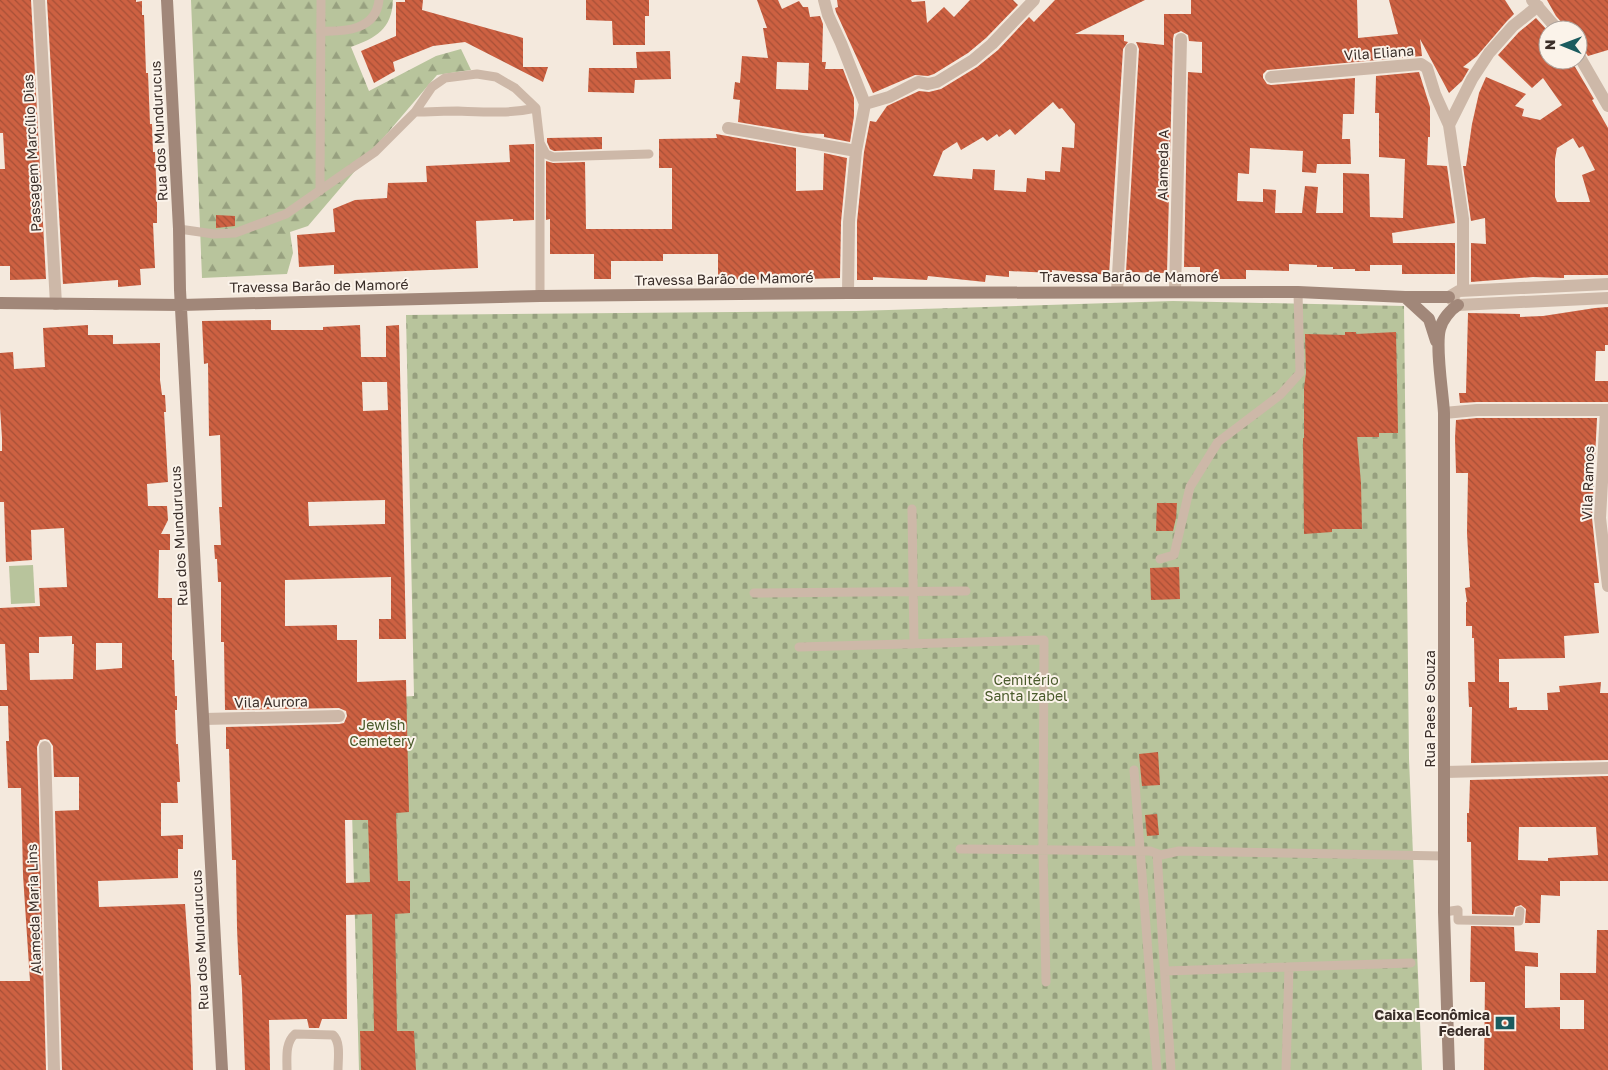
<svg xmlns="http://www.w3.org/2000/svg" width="1608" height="1070" font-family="'Golos Text',sans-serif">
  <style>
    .forest { fill: url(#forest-firs) }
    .cemetery { fill: url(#cemetery-stones) }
    .pitch { fill: #b8c49c }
    .building { fill: url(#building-back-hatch); fill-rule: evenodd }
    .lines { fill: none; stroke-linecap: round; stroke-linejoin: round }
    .lane { stroke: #cdb8a8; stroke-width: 9 }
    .street { stroke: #cdb8a8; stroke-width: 12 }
    .secondary { stroke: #a18779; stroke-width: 12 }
    .labels { text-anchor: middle; stroke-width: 4; stroke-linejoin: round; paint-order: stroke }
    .street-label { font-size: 14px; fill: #3a2e29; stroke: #fbf3ea }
    .park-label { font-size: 14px; fill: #495a2b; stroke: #fbf3ea }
    .poi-label { font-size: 14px; font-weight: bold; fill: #3a2e29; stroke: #fbf3ea; text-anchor: end }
  </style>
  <defs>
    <pattern id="forest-firs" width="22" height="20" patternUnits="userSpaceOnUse" patternTransform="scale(1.25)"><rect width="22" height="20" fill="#b8c49c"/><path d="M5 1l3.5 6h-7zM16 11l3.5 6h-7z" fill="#97a07f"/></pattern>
    <pattern id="cemetery-stones" width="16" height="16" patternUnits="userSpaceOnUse" patternTransform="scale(1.25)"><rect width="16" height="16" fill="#b8c49c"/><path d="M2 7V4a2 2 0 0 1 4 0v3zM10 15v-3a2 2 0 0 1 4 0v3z" fill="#97a07f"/></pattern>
    <pattern id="building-back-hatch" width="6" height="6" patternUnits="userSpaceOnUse" patternTransform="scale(1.25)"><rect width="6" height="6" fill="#cd6142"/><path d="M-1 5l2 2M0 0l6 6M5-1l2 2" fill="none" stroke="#a75037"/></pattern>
  </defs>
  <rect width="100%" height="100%" fill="#f4e9dd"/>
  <path class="forest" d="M191 0H393C392 29 376 38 351 47L369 91 436 56 461 49 471 70 437 75 308 226 290 232 293 253 287 274 202 278Z"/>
  <path class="cemetery" d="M1173 301 1404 306 1409 759 1422 1070H359L349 700 414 696 406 315 856 311Z"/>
  <path class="pitch" d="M33 565 35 603 11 604 9 566Z"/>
  <path class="building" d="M0 0H31L46 279 10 280V266H0V169H5L3 133H0Z
    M47 0H136V2L142 1V15H144L146 73H148L150 124H152L153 152H155L157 201V223H153L155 268 140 269 141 285 118 287V280L63 284Z
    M405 0H423L422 10 523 38V67H548L543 82 465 42 433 46 393 62 395 71 374 83 361 51 396 36V2H405Z
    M586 0H649V16H645V45H613L612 21 586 20Z
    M757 0H778L782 9 799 1 803 7H808L810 17 820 16 823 24 822 62H826L825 69H843L854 98V116L850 142 824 137V134L803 133 738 122 740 100 733 99 735 82 740 83 742 56 768 58 763 28H767ZM777 62 809 63 808 90 776 89Z
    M837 0H911L912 2 925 1 927 23 944 7 954 17 970 0H1013L1018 5 986 38 968 53 934 74 928 76 915 75 873 93 836 12 835 8 838 7Z
    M1055 0H1145L1075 34 1124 35V41L1128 42 1123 49 1109 275 1052 270V273L1009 271V277L986 275 985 282 928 276 927 280 873 277V280H857V222L864 152 870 121 876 122 887 106 919 91 929 92 941 89 977 67 998 50 1029 17 1034 22ZM1053 102 1059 109 1062 108 1075 124 1074 148 1062 147 1060 172 1045 171V180L1027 178 1026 192 994 190 995 170 973 169 972 179 933 176 943 151 957 142 961 150 983 137 987 141 997 134 999 137 1010 129 1015 135Z
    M1191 0H1357L1358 38 1398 34 1389 0H1505L1514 14 1507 21 1477 56 1463 67 1469 69 1462 81 1449 93 1420 39 1422 56 1267 70 1263 74V78L1267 84 1271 85 1355 78 1354 114H1343L1342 139H1350L1351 164H1317L1316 173 1302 172 1303 151 1250 148 1249 174 1238 173 1237 201 1263 202V189L1276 190 1275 213H1302L1305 186 1318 187 1316 213H1343V173L1369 174 1370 217 1403 218 1405 159 1379 157V113H1375L1376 76 1419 72 1430 107V137H1428L1427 165 1447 166 1455 223 1392 233 1393 243H1455V274H1402V265H1370V271H1355V269H1333V267H1317V265L1289 264V271L1246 270V279H1218L1200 278V267H1184L1188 72 1202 73V42L1189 41 1188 35 1181 31 1174 34 1173 39 1167 273 1126 272 1139 49 1136 42 1164 45V14H1191Z
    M1547 0H1608V50L1588 56 1582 47 1578 46V30H1566L1564 25 1556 16Z
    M1536 18 1548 31V60H1571L1594 99 1592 100 1608 128V275H1564V278L1533 277 1471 282V243L1486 244 1485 218 1471 221 1463 166H1466L1472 124 1479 93 1486 77 1526 94 1515 106 1524 109 1522 116 1540 120 1562 105 1543 78 1532 88 1498 55 1519 32ZM1573 138 1579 148 1583 146 1595 170 1582 175 1590 202H1557L1555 197V159L1557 148Z
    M670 51 671 79 635 80 634 93 588 92 589 68H637L636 52Z
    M716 134 796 148V191L823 190 824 153 847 158 841 222 840 278 807 279V281L790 282V280L718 279V254H663V261H611V279H594V254H550V219L546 220V161L553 163 585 162 586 229H672V168H659V139L717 138Z
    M602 137V149L554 151 550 149 547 142V138Z
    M534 144V220L513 221V219L476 221 478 268 334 274V265L299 267 297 235 335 232 333 209 355 200 387 198 388 183 427 182 426 166 510 162 509 145Z
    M216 215 235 216V226L216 228Z
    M1608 307V345H1605V351H1596L1595 381H1608V402H1477L1460 403 1459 393H1466L1468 313 1520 314V317L1543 316 1595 308Z
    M271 320V330H323V327L360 325 361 357H386V326L399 325 406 639H379V619H391V577L285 580V626L337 625V640H357V682L406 680 409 812 396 813 398 881H410V913L395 914 397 1031H414L416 1070H361L360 1031H374L372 914 346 915 347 1019H322L319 1028H309L307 1019 269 1020 270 1070H245L242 989 241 975H239L237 928 236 860H232L229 749H226V727L339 724 344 723 347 716 346 711 339 708 225 710 224 642H221V582H218L217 559H215L214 545H221L219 507H222L220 435 209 436 208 363 204 364 202 321ZM362 382H387L388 410 363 411ZM385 500V524L309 526 308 502ZM345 820H368L370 882 346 883Z
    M88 325V335H113V344L160 343V380L162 395H165L166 412H164L168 482 147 484 148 506H167L168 520 161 534H170V550H159L158 598H172V660H174L175 696H177V710H175L176 744H178L180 782H177L178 803H161V836L183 835V849H178V878L98 881 99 907 185 904 191 987 193 1070H62L55 811 79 810V777H54L53 746 49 740 45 739 40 740 37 747 46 1070H0V981H30L23 875 21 788H8L6 741H9L8 706H0V690H7L5 644H0V608L40 606 39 588 67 587 64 528 31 530 32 560 6 562 4 502H0V451H2V438L0 408V353L13 352 14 369 45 367 43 328ZM72 636V644H74L73 679 30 680 29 653H39V637ZM96 643H122V668L96 670Z
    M1345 332H1356V334L1396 332 1398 433H1379V437H1357L1361 483 1362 529H1332V532L1304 534 1303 438H1304V388L1306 373 1305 334 1345 335Z
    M1477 418H1597L1592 518 1599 583H1594L1599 633 1564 636 1565 658 1499 659V682H1509V708L1517 707V710H1548L1547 693 1560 692 1559 686 1601 682 1600 693H1608V760L1471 763 1472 707H1469L1468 682H1475L1474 638H1472V626H1466V602H1467L1465 588 1470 587 1467 533 1468 473H1456L1455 438 1456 420Z
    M1157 503H1177L1176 518 1173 531H1156Z
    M1179 567 1180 599 1151 600 1150 568Z
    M1158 752 1160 785 1142 786 1139 754Z
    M1608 776V881H1560V896L1541 895 1540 923H1525L1526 909 1521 905 1515 907 1513 915 1472 914 1471 842H1467V813H1469L1470 780ZM1519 827H1596L1598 855 1548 858V861L1518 860Z
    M1157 814 1159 835 1147 836 1145 815Z
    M1471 926 1514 927 1515 951 1538 953V967L1525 966V1008L1560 1007V1029H1584V1000H1560V973H1596L1597 930H1608V1070H1484L1485 982H1470Z"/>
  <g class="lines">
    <path class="lane" d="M320 31C345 32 376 30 379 0
      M415 112C430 112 444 111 458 111 485 112 509 114 536 108
      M320 191 321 0
      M179 229 214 234 235 233 286 214 375 152 415 112 432 87 445 78 477 74 496 77 515 88 536 108 540 143 546 154 553 157 649 154
      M540 296V145
      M912 509 914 644
      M1160 559 1174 555 1190 487 1218 442 1280 395 1300 373 1298 292
      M754 593 966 591
      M799 647 1044 640 1043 850 1046 982
      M1134 770 1157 1070
      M960 849 1150 851 1161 855 1179 851 1443 856
      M1157 854 1171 1070
      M1444 912 1458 910V920L1519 921 1520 911
      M1287 967 1411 963
      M1165 971 1289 967 1286 1070
      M287 1070C287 1057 285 1043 295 1034L333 1035C341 1042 338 1059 338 1070"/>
    <path class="street" d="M39 0 56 304
      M824 0 828 15 841 43 865 104 856 151 849 222 848 293
      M1532 0 1558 30
      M1578 54 1608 106
      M1271 77 1421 64 1427 68 1435 94 1449 125
      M865 104 889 97 918 82 928 84 937 82 973 60 992 44 1034 0
      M728 128 856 151
      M1608 284 1459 291 1449 297 1458 305 1608 298
      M1463 291V219L1449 125 1472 79 1489 53 1513 26 1538 6
      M1117 292 1131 49
      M1175 292 1181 39
      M1606 410 1600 518 1608 586
      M1444 413 1477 410H1608
      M204 719 339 716
      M45 747 54 1070
      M1445 772 1608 768"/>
    <path class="secondary" d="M167 0 179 229 180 290 222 1070
      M1405 297 1429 319 1436 341
      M0 303 181 305 540 296 848 293 1298 292 1405 297H1449
      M1449 1070 1444 912V413C1443 393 1435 347 1440 329 1442 320 1450 310 1458 305"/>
  </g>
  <defs>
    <symbol id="bank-bare" viewBox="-9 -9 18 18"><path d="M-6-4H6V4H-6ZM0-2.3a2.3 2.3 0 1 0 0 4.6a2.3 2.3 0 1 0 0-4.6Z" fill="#1b5b5e" stroke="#fbf3ea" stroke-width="2.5" paint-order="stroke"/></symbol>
  </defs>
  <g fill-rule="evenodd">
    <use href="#bank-bare" x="1491" y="1009" width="28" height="28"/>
  </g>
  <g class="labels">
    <g class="street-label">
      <text transform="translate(1379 53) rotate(-4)" y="5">Vila Eliana</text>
      <text transform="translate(159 131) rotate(-93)" y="5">Rua dos Mundurucus</text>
      <text transform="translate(32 153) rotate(-93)" y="5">Passagem Marcílio Dias</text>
      <text transform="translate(1163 165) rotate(-89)" y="5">Alameda A</text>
      <text x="1129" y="282">Travessa Barão de Mamoré</text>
      <text transform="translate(724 279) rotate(-1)" y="5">Travessa Barão de Mamoré</text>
      <text transform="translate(319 286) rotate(-1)" y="5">Travessa Barão de Mamoré</text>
      <text transform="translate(1588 483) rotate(-88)" y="5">Vila Ramos</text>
      <text transform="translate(179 536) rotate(-93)" y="5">Rua dos Mundurucus</text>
      <text transform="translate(271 702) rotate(-1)" y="5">Vila Aurora</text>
      <text transform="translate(1430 709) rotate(-90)" y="5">Rua Paes e Souza</text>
      <text transform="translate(34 909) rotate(-92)" y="5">Alameda Maria Lins</text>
      <text transform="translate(200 940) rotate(-93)" y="5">Rua dos Mundurucus</text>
    </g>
    <g class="park-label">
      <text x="1026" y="685">Cemitério<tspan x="1026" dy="16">Santa Izabel</tspan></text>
      <text x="382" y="730">Jewish<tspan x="382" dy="16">Cemetery</tspan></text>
    </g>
    <g class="poi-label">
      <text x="1490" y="1020">Caixa Econômica<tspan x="1490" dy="16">Federal</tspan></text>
    </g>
  </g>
  <g transform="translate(1563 45) rotate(271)"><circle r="24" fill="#fbf3ea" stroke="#aea49d"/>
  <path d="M0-4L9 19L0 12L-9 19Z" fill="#1b5b5e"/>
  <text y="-8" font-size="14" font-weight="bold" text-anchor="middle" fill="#3a2e29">N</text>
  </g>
</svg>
